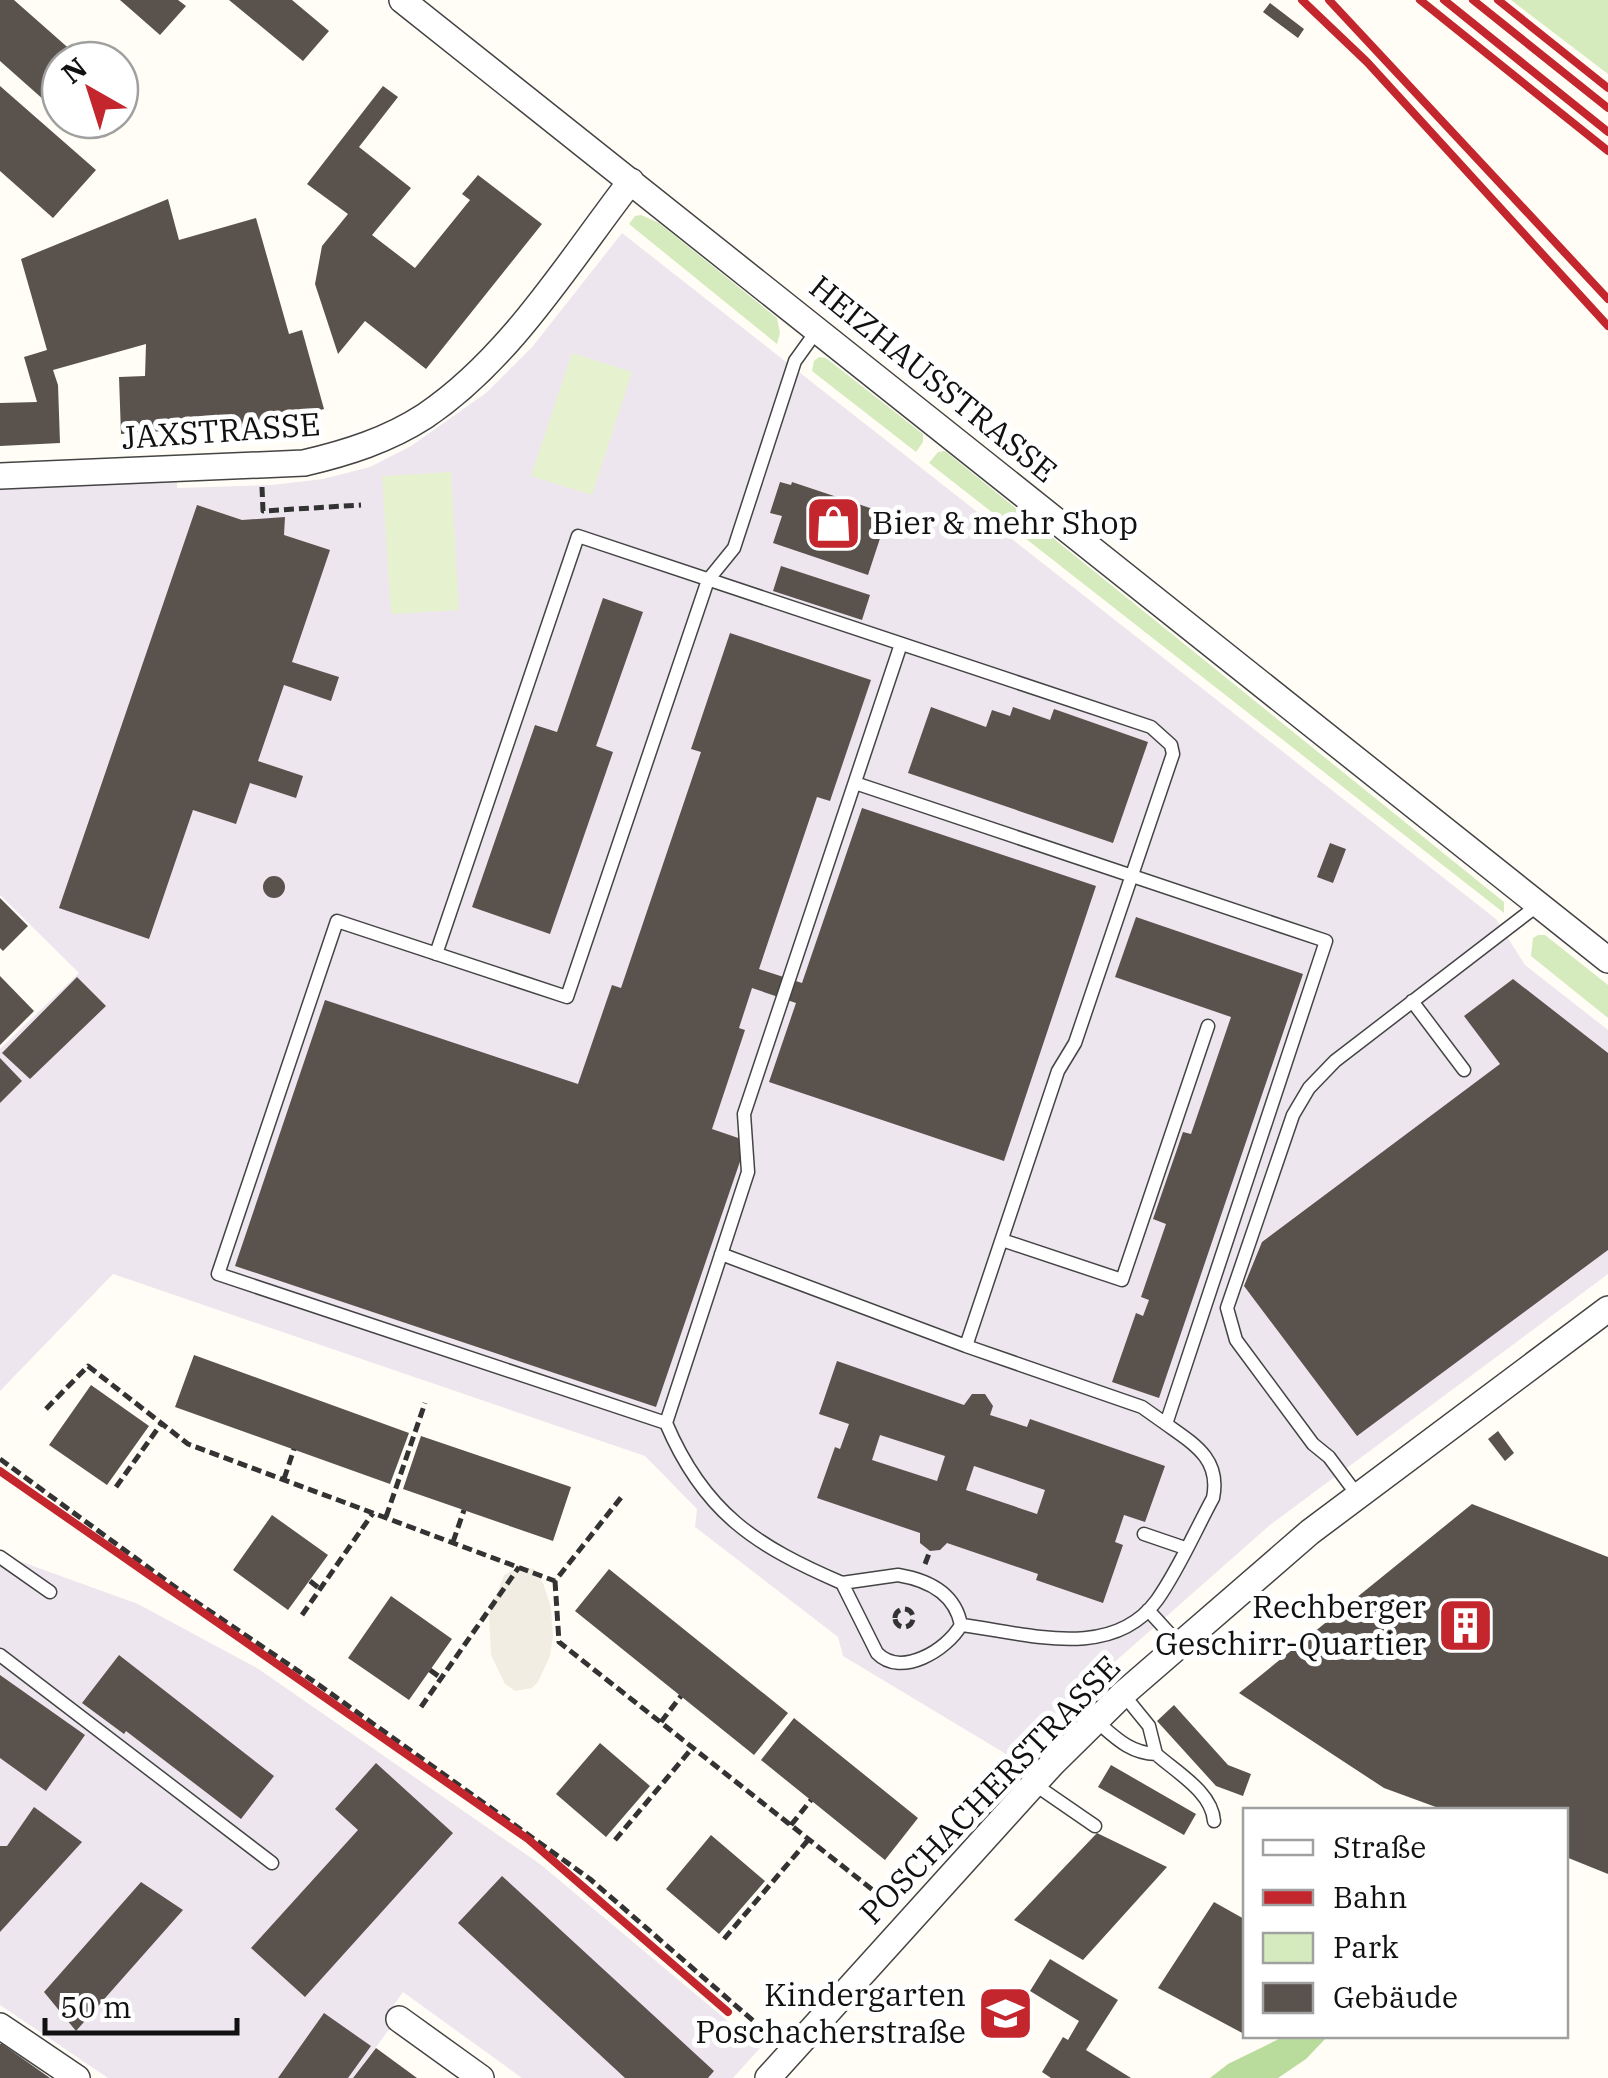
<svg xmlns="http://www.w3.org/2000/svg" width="1608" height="2078" font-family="'IBM Plex Serif',serif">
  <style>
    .industrial { fill: #eee6ef }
    .green { fill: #d5ebbd }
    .forest { fill: #b9dc9c }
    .pitch { fill: #e6f2cf }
    .plaza { fill: #f1ede2 }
    .building { fill: #5a524d; fill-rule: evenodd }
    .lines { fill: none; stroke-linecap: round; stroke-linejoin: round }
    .lane-casing { stroke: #444; stroke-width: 15 }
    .street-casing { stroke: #444; stroke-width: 28 }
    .path { stroke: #333; stroke-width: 5; stroke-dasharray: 10 5; stroke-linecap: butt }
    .lane { stroke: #fff; stroke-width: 12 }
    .street { stroke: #fff; stroke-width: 25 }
    .rail { stroke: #c4262e; stroke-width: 8 }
    .labels { text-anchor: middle; stroke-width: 10; stroke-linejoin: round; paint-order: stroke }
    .street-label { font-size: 32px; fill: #111; stroke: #fff }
    .poi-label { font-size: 32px; fill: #111; stroke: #fff; text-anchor: end }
  </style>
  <rect width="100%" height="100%" fill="#fffdf5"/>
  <path class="industrial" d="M622 233 1496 919 1525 965 1608 1030V1274L1270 1525 1075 1697 1016 1760 843 1656 838 1637 695 1527 697 1509 645 1456 113 1274 0 1391V1049L79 973 0 895V489L177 480V488L271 485 323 479 370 467 411 446 486 393 533 346Z
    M0 1554 138 1604 257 1668 540 1864 760 2048 733 2078H522L403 1992 389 2012 396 2020 353 2078H108L0 2005Z"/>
  <path class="green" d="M1511 0H1608V74Z
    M641 215 659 223 777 318 780 333 777 344 629 224 635 216Z
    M819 357 826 358 923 434V442L916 452 812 371 814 361Z
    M945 451 1504 902V913L929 463 938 452Z
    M1538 935H1545L1608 985V1018L1531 956 1533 938Z"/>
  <path class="forest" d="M1285 2036H1328L1306 2059 1278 2078H1210L1228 2064Z"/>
  <path class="pitch" d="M572 353 632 372 592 495 531 476Z
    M451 472 459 610 391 614 382 476Z"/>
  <path class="plaza" d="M521 1566 534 1569 543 1583 551 1607 553 1637 550 1656 538 1682 532 1688 515 1691 505 1684 491 1655 489 1614 504 1575Z"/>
  <path class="building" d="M0 0H14L82 60H60V100L53 108 0 61Z
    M120 0H178L186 6 160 35Z
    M229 0H292L329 31 303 61Z
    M1270 3 1304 29 1298 38 1263 12Z
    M0 86 96 170 53 218 0 171Z
    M383 86 398 97 359 147 411 188 372 235 415 268 470 200 462 194 478 175 542 224 426 369 365 321 338 354 315 284 322 246 348 214 307 184Z
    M168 199 179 240 256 218 289 334 302 330 324 409 298 416 296 413 222 433 221 427 121 434 119 377 145 376 146 344 53 370 58 385 60 443 0 446V403L37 402 24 357 47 350 21 259Z
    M780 482 791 485 792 482 888 514 868 575 773 543 782 516 770 513Z
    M197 505 242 520 285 517 284 535 330 550 292 662 339 677 331 701 284 685 258 761 303 776 296 798 250 783 236 824 193 810 149 939 59 908Z
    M781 566 870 595 862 620 773 591Z
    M603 598 643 612 596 746 613 752 550 934 472 907 535 725 557 732Z
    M730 633 871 680 830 801 817 797 759 969 802 983 862 808 1096 886 1004 1161 769 1082 796 1003 752 988 739 1028 745 1030 712 1129 747 1141 656 1407 235 1266 325 1000 578 1084 612 985 621 988 701 752 691 749Z
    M931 707 986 727 992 710 1010 716 1013 707 1050 720 1054 709 1148 742 1113 843 908 773Z
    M1330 843 1346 849 1333 883 1317 877Z
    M263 887a11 11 0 1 1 22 0a11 11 0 1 1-22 0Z
    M0 898 28 926 3 951 0 948Z
    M1136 917 1303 974 1159 1398 1112 1382 1136 1313 1143 1316 1149 1300 1141 1297 1166 1224 1153 1219 1183 1132 1191 1134 1231 1017 1115 977Z
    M0 976 34 1011 0 1045Z
    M77 977 106 1006 30 1079 2 1053Z
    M1513 979 1608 1053V1250L1357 1436 1244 1286 1262 1242 1500 1064 1464 1016Z
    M0 1058 22 1081 0 1103Z
    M194 1355 409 1433 390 1484 175 1407Z
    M837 1361 964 1405 972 1394H985L993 1406 990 1415 1027 1427 1030 1419 1165 1466 1145 1522 1124 1515 1115 1542 1123 1545 1103 1603 1036 1580 1038 1574 947 1543 940 1550 930 1551 920 1543V1533L817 1498 835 1447 840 1449 849 1424 819 1414ZM880 1435 945 1456 937 1481 872 1460ZM974 1466 1045 1490 1037 1514 966 1490Z
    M91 1385 149 1426 107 1485 49 1445Z
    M1498 1431 1514 1453 1505 1461 1488 1439Z
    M421 1436 571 1487 553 1541 403 1489Z
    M1472 1504 1608 1557V1874L1566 1857V1810H1444L1384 1788 1239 1693Z
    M272 1515 328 1555 288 1610 233 1570Z
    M609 1569 788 1713 754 1755 575 1611Z
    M391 1596 452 1639 409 1700 348 1658Z
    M119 1655 274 1776 241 1819 126 1731 124 1734 82 1703Z
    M0 1675 85 1735 46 1791 0 1758Z
    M1174 1705 1228 1765 1251 1774 1243 1796 1216 1786 1157 1721Z
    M794 1718 918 1818 885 1860 761 1760Z
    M600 1743 650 1786 606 1837 556 1794Z
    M376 1763 453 1833 305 1997 251 1948 358 1830 335 1809Z
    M1111 1765 1196 1814 1184 1835 1098 1787Z
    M34 1807 82 1842 0 1932V1846H7Z
    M1097 1833 1167 1867 1083 1960 1014 1920Z
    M711 1835 765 1881 719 1934 666 1889Z
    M502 1876 714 2071 708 2078H625L458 1923Z
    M141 1882 183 1910 76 2031 44 1992Z
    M1214 1902 1246 1920V2035L1158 1988Z
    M1050 1959 1118 2000 1086 2050 1131 2078H1051L1042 2072 1063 2037 1068 2040 1079 2021 1030 1991Z
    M324 2013 371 2046 348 2078H278Z
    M0 2044H2L50 2078H0Z
    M376 2048 417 2078H353Z"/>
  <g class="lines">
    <defs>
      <path id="lane" d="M818 329 795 361 734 548 708 580 567 997 337 921 218 1274 666 1423 748 1172 744 1114 901 644
        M855 783 1326 941 1166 1424C1194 1444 1221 1459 1213 1498 1195 1531 1179 1569 1157 1600 1112 1662 1026 1633 961 1625
        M436 954 578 536 1151 727 1171 745 1173 754 1075 1043 1058 1071 966 1346 721 1254
        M1412 1001 1464 1070
        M1002 1240 1122 1280 1208 1026
        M966 1346 1142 1407 1166 1424
        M666 1423C704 1513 756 1546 842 1583
        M1358 1496 1329 1457 1313 1444 1236 1340 1227 1308 1293 1115 1309 1088 1335 1061 1538 905
        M1144 1534 1185 1548
        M0 1557 50 1592
        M898 1575C928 1580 955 1593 961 1625 947 1650 901 1678 877 1653L842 1583Z
        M1148 1610 1179 1644
        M0 1655 272 1863
        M1123 1694 1149 1726 1156 1754
        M1095 1720C1115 1737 1129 1753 1156 1754 1176 1772 1212 1792 1214 1821
        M1034 1784 1095 1826"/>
      <path id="street" d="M402 0 1608 960
        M0 476 304 463C347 453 388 440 425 416 511 358 569 261 631 181
        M399 2019 481 2078
        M0 2026 77 2078
        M768 2078 1052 1764 1123 1694 1310 1532 1608 1309"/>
    </defs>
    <use href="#lane" class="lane-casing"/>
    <use href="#street" class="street-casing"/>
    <path class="path" d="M262 487 263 511 361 505
      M46 1409 88 1366 188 1444 555 1581 623 1495
      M0 1459 186 1595 319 1685 590 1879 773 2038
      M284 1479 294 1449
      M116 1487 161 1424
      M386 1517 425 1403
      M453 1542 464 1510
      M925 1564 930 1551
      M310 1581 320 1589
      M555 1581 559 1642 893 1906
      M895 1618a9 9 0 1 1 18 0a9 9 0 1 1-18 0Z
      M302 1615 373 1513
      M430 1670 441 1678
      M421 1707 519 1567
      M661 1722 681 1696
      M791 1825 811 1800
      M615 1840 693 1747
      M724 1939 809 1839"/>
    <use href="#lane" class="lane"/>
    <use href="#street" class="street"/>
    <path class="rail" d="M1302 0 1367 62 1608 326
      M1329 0 1608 299
      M1420 0 1608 151
      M1444 0 1608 132
      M1473 0 1608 108
      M1498 0 1608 88
      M0 1471 528 1839 728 2012"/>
  </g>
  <defs>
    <symbol id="shop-square" viewBox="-11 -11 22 22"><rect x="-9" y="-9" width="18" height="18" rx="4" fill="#c4262e" stroke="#fff"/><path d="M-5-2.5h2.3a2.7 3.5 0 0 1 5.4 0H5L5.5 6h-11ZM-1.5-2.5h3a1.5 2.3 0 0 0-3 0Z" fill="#fff"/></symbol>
    <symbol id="building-square" viewBox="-11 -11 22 22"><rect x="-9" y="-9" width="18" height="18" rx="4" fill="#c4262e" stroke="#fff"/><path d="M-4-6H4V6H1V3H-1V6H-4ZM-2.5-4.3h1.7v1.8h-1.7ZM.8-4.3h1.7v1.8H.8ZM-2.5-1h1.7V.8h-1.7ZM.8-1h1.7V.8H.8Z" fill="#fff"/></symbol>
    <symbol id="school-square" viewBox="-11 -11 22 22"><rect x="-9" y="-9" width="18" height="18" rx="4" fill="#c4262e" stroke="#fff"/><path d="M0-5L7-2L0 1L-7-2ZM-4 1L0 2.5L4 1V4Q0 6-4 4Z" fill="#fff"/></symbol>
  </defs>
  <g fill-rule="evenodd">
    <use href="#shop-square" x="802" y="492" width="63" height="63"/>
    <use href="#building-square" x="1434" y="1594" width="63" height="63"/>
    <use href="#school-square" x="974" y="1982" width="63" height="63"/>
  </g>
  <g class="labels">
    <g class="street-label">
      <text transform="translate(933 379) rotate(39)" y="11">HEIZHAUSSTRASSE</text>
      <text transform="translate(221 431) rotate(-4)" y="11">JAXSTRASSE</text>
      <text transform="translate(990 1790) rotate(-46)" y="11">POSCHACHERSTRASSE</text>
    </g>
    <g class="poi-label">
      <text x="872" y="534" text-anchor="start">Bier &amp; mehr Shop</text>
      <text x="1426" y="1618">Rechberger<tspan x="1426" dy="37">Geschirr-Quartier</tspan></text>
      <text x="966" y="2006">Kindergarten<tspan x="966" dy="37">Poschacherstraße</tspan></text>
    </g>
  </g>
  <rect x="1243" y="1808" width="325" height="230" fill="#ffffff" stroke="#a0a0a0" stroke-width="2.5"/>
  <rect x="1263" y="1840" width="50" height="15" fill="#ffffff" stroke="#a0a0a0" stroke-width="2.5"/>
  <text x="1333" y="1858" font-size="30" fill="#111111">Straße</text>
  <rect x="1263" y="1890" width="50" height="15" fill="#c4262e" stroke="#a0a0a0" stroke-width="2.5"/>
  <text x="1333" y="1908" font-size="30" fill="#111111">Bahn</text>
  <rect x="1263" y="1933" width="50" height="30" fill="#d5ebbd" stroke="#a0a0a0" stroke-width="2.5"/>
  <text x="1333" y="1958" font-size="30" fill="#111111">Park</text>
  <rect x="1263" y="1983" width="50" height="30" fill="#5a524d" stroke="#a0a0a0" stroke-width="2.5"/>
  <text x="1333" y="2008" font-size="30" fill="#111111">Gebäude</text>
  <g transform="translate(90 90) rotate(321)"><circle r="48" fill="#ffffff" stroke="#a0a0a0" stroke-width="2.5"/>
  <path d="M0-8L18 38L0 25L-18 38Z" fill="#c4262e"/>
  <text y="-15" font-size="28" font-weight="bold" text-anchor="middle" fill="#111111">N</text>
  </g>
  <path d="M45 2018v15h192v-15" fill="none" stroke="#111111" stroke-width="5"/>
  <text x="60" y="2018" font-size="30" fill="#111111" stroke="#ffffff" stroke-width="8" paint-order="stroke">50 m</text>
</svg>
